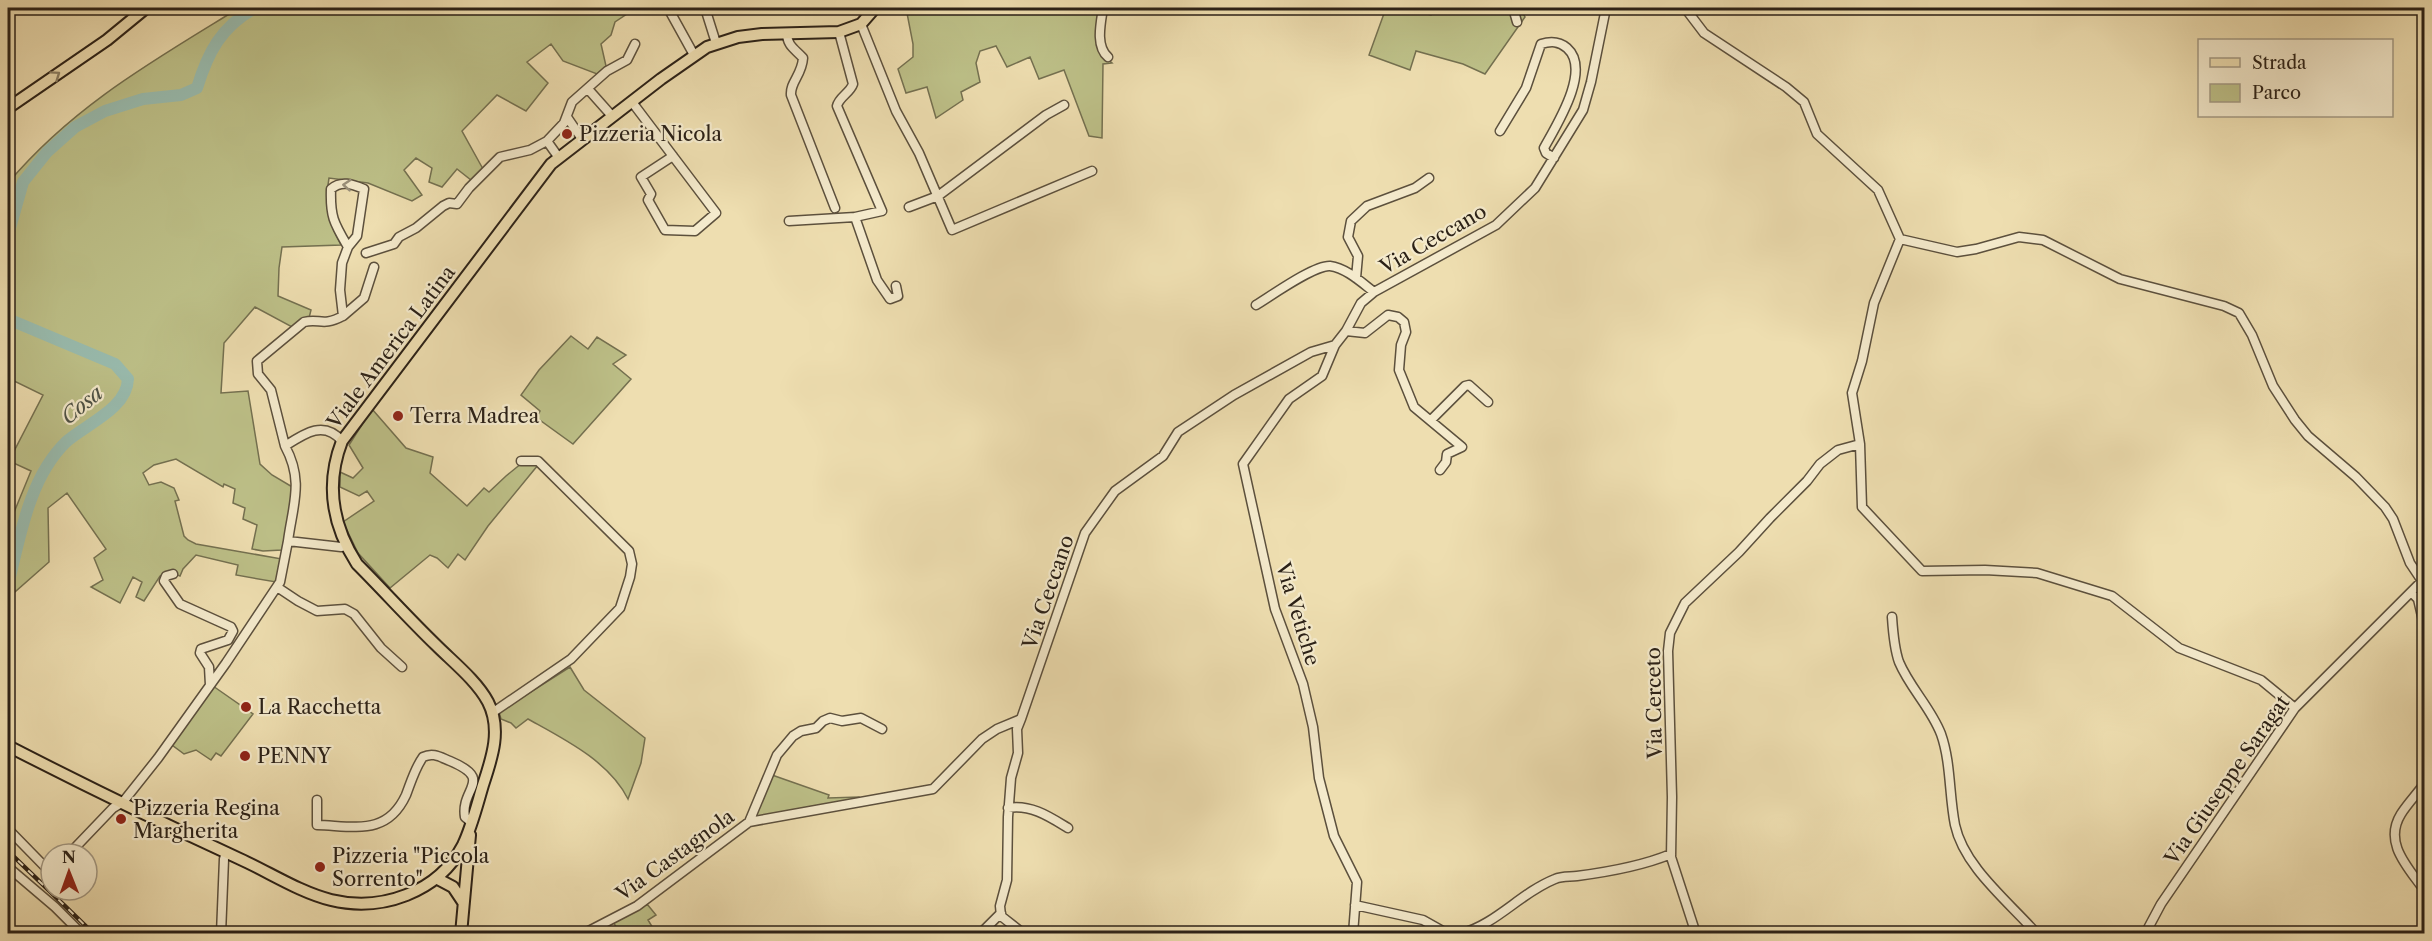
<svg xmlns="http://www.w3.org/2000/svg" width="2432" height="941" font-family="'Libre Caslon Text',serif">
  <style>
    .green { fill: #bdc088; stroke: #747050; stroke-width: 1.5 }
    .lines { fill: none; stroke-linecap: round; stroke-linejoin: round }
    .river { stroke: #99bcaf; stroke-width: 12 }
    .minor-casing { stroke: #5c503d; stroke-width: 11 }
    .major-casing { stroke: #2b2117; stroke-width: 14 }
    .minor { stroke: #f4eacc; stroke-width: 8 }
    .major { stroke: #eedeb0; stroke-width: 10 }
    .rail-casing { stroke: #2b2117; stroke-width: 4.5 }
    .rail { stroke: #f4eacc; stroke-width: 2; stroke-dasharray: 7; stroke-linecap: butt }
    .oneway { stroke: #8c8064 }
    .oneway2 { stroke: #9a907b }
    .poi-dot { fill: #8f2418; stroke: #f4eacc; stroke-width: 2 }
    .labels { text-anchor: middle; stroke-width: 4.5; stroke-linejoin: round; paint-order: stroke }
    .poi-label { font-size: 20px; fill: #2b2117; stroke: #f4eacc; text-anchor: start }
    .street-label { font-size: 20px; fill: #2b2117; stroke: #f4eacc }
    .water-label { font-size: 21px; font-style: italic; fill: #4c5045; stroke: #f4eacc }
  </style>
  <rect width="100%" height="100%" fill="#eedeb0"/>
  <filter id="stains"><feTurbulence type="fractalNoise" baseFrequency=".00333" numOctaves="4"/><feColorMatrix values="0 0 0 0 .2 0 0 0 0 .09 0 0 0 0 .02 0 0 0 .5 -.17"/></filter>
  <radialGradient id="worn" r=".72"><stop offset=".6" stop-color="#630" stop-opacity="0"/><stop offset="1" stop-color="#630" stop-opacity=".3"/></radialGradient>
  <path class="green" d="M239 8H636L615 22 611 35 601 44 606 66 597 74 563 61 551 44 527 62 548 83 526 111 497 95 462 131 483 169 471 180 457 169 442 187 429 182 432 168 416 158 404 170 422 195 412 201 368 183 329 178C324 205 328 221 341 245L282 247 279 268 278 296 311 310 309 318 292 327 255 307 224 343 221 393 248 391 260 464 272 475 294 488 282 550 263 551 252 549 257 525 243 519 245 508 233 503 235 489 224 484 223 487 176 459 154 465 143 473 149 485 161 482 174 488 179 500 175 501 184 536 188 540 196 544 282 559 276 582 236 575 238 565 196 555 183 569 180 576 170 572 160 576 144 601 136 597 142 582 133 577 120 603 91 587 103 580 94 558 106 549 67 493 48 508 49 562 8 598V527L31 471 9 461 43 395 8 378V183C74 105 153 61 239 8Z
    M906 8H1101L1103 55 1112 63 1103 64 1102 138 1089 136 1064 70 1039 79 1030 57 1007 67 996 46 980 51 976 63 980 82 961 92 963 100 936 118 927 87 906 93 898 69 913 57V44Z
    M1386 8H1403L1431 15 1439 8H1520L1525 17 1485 74 1463 64 1416 51 1410 70 1369 55Z
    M571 336 588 349 597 337 626 355 613 364 631 379 573 444 537 418 540 411 521 395 539 370Z
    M372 409 406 448 433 457 430 473 467 506 484 488 489 492 506 476 522 463 538 465 488 526 465 560 458 554 448 568 437 558 430 555 390 588 358 553 343 522 374 501 367 491 359 496 340 487V472L353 478 363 468 349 445Z
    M570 667 584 690 645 738 641 763 628 799C609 761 564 739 528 719L516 728 511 723 501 719 499 712Z
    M213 686 253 714 221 756 216 753 211 760 196 750 184 754 172 745Z
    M772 775 829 795 828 798 859 797 860 801 754 819Z
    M647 904 656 915 648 920 656 933H620L613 922Z"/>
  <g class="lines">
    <path class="river" d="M8 235 23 182 47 152 75 127 105 111 143 99 181 95 197 88C208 52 221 27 255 8
      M8 319 115 364 128 379C127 409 86 424 66 442 29 478 20 537 8 585"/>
    <defs>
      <path id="minor" d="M668 8 694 55
        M708 8H705L716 43
        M1103 8C1101 22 1095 46 1108 57
        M1513 8 1517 22
        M1685 8 1704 33 1786 87 1804 102 1817 134 1878 190 1900 239 1874 303 1862 361 1852 393 1860 444 1862 507 1922 571 1985 570 2037 573 2112 596 2179 648 2261 680 2295 708
        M861 24 896 111 919 153 952 230 1092 171
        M839 32 853 84C850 93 839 97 837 106L882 211 855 217 877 280 890 299 898 296 896 286
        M787 33C787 46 795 49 803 58 802 75 790 82 791 95L835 208
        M588 89 612 116
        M632 102 716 213 695 231 665 230 648 200 651 194 641 177 673 156
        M567 117 582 139
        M1500 131 1526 88 1541 44C1551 41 1559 41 1567 48 1592 70 1556 126 1544 148L1546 153 1554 158
        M547 141 559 158
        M909 207 938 196 1046 115 1064 105
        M789 221 855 217
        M1900 239 1957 252 1976 249 2019 237 2043 240 2120 279 2224 306 2239 313 2252 335 2273 386 2295 420 2308 436 2356 477 2385 507 2393 519 2410 563 2422 581
        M366 253 394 244 399 237 416 228 443 206 449 203 457 204 469 188 500 157 530 150 547 141 564 123 572 102 607 71 627 60 635 44
        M1356 278 1358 256 1348 237 1351 221 1367 206 1415 188 1429 178
        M1256 305C1271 296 1314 265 1330 266 1346 268 1361 282 1374 292
        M343 316 364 298 374 267
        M1346 331 1365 333 1388 315 1398 317 1404 322 1406 332 1401 345 1399 370 1414 407 1462 447 1447 454 1446 462 1440 470
        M1431 420 1465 386 1469 385 1488 402
        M285 446 271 390 258 374 257 361 304 322C320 318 322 327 343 316L340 290 342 263 348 247 357 236 364 189C352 184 341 180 331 189 330 217 334 223 348 247
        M288 541C293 504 304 481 285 446 305 433 324 420 342 441
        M173 574 166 576 164 581 180 604 231 627 233 631 228 640 201 649 200 653 209 667 210 685
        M277 587 298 601 317 611 345 609 354 614 381 648 402 667
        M2411 592 2418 599 2424 625
        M1892 617C1893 632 1894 648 1899 662 1910 688 1931 708 1941 734 1951 762 1949 795 1955 825 1964 867 2009 902 2037 934
        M492 713 571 659 620 608 630 577 632 564 629 551 538 461H521
        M1021 719 1017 729 1018 753 1011 778 1008 817 1007 880 1000 906 1001 916 1024 934
        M2424 784C2417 794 2408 803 2401 814 2383 843 2408 867 2424 890
        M317 800V825C355 826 387 836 406 795 411 782 415 768 423 757 433 752 440 757 450 761 495 780 460 788 465 817L472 823
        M1008 808C1031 804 1050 817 1068 828
        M749 822 777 755 793 736 801 731 816 728 823 721 830 718 842 721 861 718 882 729
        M8 829 51 873
        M69 854 113 808 123 802 158 758 226 663 280 582 288 541 341 547 345 546
        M8 867 55 907 82 934
        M1355 905 1423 920 1448 934
        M221 934 224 859 226 852
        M583 934 637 906 749 822 933 789 982 739 997 729 1021 719 1085 533 1115 491 1163 456 1178 432 1234 395 1311 352 1335 345
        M980 934 1001 913
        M1353 934 1357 882 1334 836 1319 778 1313 727 1303 684 1275 609 1243 464 1289 399 1322 376 1335 345 1346 331 1361 303 1374 292 1496 225 1535 188 1583 110 1591 82 1606 8
        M1460 934C1497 924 1520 893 1555 879 1562 876 1570 877 1577 876 1608 872 1642 866 1671 854
        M1696 934 1671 857 1672 797 1668 651 1670 633 1685 603 1739 552 1770 518 1807 481 1820 464 1838 450 1860 444
        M2145 934 2161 904 2295 708 2424 579"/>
      <path id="major" d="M8 108 107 40 146 8
        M8 746C84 785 162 823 240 859 269 872 299 892 331 900 381 912 438 893 463 845 472 826 477 805 483 785 492 758 502 729 488 702 477 681 453 662 436 645 409 619 384 591 357 564 332 525 325 485 342 441L551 164 661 79 707 47 738 37 762 34 839 32 861 24 875 8
        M436 878 453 887 463 902
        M461 934 470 835"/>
    </defs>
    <use href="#minor" class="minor-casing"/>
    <use href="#major" class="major-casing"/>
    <use href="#minor" class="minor"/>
    <use href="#major" class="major"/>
    <defs>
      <path id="rail" d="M8 851 94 934"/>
    </defs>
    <use href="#rail" class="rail-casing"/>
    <use href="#rail" class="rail"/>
  </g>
  <defs><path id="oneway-chevron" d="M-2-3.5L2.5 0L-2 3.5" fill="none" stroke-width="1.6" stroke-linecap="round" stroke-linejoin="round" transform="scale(1.5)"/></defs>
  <use class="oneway" href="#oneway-chevron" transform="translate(56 75) rotate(-35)"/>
  <use class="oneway2" href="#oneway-chevron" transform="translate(347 185) rotate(-176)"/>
  <g class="poi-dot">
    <circle cx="567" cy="134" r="6"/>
    <circle cx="398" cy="416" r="6"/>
    <circle cx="246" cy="707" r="6"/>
    <circle cx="245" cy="756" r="6"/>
    <circle cx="121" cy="819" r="6"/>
    <circle cx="320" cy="867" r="6"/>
  </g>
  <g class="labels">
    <g class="poi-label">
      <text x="579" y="141">Pizzeria Nicola</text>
      <text x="410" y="423">Terra Madrea</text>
      <text x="258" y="714">La Racchetta</text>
      <text x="257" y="763">PENNY</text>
      <text x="133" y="815">Pizzeria Regina<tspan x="133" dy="23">Margherita</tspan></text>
      <text x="332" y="863">Pizzeria "Piccola<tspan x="332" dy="23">Sorrento"</tspan></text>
    </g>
    <g class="street-label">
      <text transform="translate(1433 239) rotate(-30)" y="7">Via Ceccano</text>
      <text transform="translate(391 347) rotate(-53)" y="7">Viale America Latina</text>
      <text transform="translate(1048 592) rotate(-71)" y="7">Via Ceccano</text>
      <text transform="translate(1298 614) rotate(73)" y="7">Via Vetiche</text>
      <text transform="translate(1654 703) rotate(-91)" y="7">Via Cerceto</text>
      <text transform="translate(2227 780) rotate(-55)" y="7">Via Giuseppe Saragat</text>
      <text transform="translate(675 855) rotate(-36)" y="7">Via Castagnola</text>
    </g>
    <g class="water-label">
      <text transform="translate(82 405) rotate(-39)" y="7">Cosa</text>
    </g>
  </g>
  <rect width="2432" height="941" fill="none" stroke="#eedeb0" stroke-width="30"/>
  <rect x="9" y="9" width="2414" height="923" fill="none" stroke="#2b2117" stroke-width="3"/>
  <rect x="15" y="15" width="2402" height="911" fill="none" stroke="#2b2117" stroke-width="1.5"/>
  <rect x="2198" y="39" width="195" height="78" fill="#f4eacc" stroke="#a49a84" stroke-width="1.5"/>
  <rect x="2210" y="58" width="30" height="9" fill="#eedeb0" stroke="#a49a84" stroke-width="1.5"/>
  <text x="2252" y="69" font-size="18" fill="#2b2117">Strada</text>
  <rect x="2210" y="84" width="30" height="18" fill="#bdc088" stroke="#a49a84" stroke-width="1.5"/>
  <text x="2252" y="99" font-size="18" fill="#2b2117">Parco</text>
  <g transform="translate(69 872) rotate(359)"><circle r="28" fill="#f4eacc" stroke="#a49a84" stroke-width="1.5"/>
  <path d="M0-4.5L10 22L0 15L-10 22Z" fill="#8f2418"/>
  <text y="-9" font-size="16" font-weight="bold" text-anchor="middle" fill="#2b2117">N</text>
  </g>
  <rect width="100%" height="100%" filter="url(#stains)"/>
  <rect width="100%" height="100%" fill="url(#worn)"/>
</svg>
